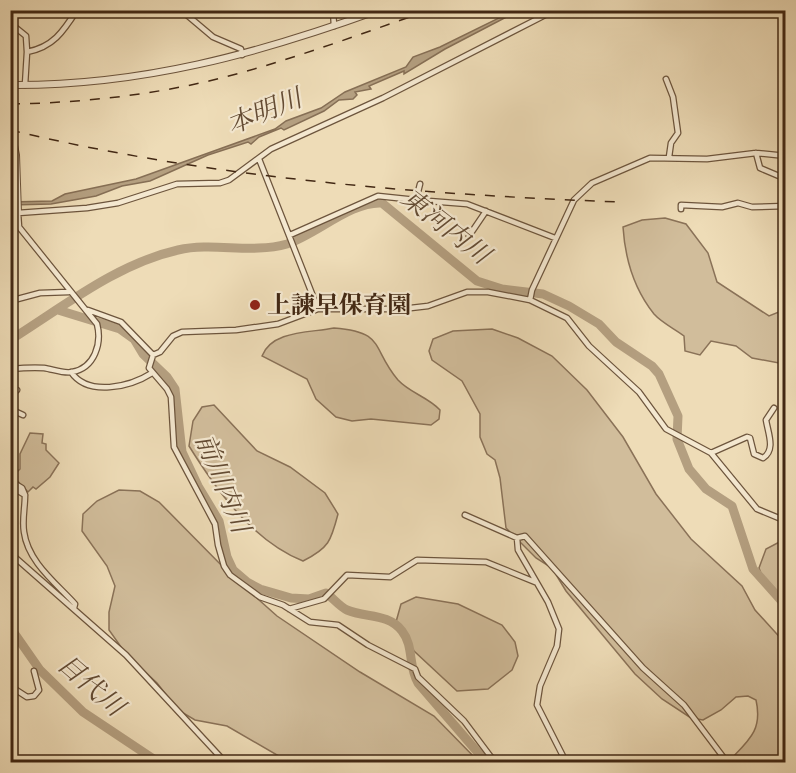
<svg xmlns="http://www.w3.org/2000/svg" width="796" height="773" font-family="Vollkorn,'Noto Serif JP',serif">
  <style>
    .green { fill: #d1bd9b; stroke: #8a7258; stroke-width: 1.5 }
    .water { fill: #b49f80; stroke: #866f55; stroke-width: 1.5 }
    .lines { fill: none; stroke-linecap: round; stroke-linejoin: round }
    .river { stroke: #b49f80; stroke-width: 9 }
    .minor-casing { stroke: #6d553d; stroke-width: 7 }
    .tertiary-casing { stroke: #6d553d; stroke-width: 8 }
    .minor { stroke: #f4e8d0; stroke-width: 4.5 }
    .tertiary { stroke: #f4e8d0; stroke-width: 6 }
    .rail { stroke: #422814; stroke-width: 1.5; stroke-dasharray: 10 10; stroke-linecap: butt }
    .poi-dot { fill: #8f2418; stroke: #f4e8d0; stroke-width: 2 }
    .labels { text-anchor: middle; stroke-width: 4.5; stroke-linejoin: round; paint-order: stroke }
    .poi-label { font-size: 24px; font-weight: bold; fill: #422814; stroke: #f4e8d0; text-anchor: start }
    .water-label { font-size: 26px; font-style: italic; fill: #644c34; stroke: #f4e8d0 }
  </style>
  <rect width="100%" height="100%" fill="#eedcb7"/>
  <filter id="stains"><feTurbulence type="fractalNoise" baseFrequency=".00333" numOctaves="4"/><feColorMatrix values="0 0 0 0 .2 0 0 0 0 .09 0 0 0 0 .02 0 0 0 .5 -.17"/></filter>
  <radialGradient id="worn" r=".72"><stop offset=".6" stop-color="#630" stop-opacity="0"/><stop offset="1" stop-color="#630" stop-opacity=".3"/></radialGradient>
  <path class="green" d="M665 218 686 224 708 253 717 282 769 316 784 310 785 306V359L779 363 752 358 736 346 711 341 700 355 685 351 684 336C675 329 662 323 654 314 634 289 625 258 623 227L642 220Z
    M334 328C386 332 371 348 398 380 410 393 428 397 440 410L439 419 431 425 371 419 352 421 336 417 316 399 307 379 262 356C272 330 310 333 334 328Z
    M492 329 518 338 552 356 587 390 623 437 656 494 691 539 742 586 755 610 785 643V762H728C748 741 763 731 756 700L748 696 736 697 721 710 703 720 691 718 662 699 635 674 566 591 552 568 536 558 506 528 500 478 495 460 487 454 480 437V414L462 381 432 360 429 351 433 339 453 331Z
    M214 405 257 451 290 467 325 493 338 514C331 541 329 548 303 561 253 541 217 491 189 446L193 421 202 407Z
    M30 433 43 434 42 443 46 444V450L59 463 50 477 36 489 33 487 28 492 13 476 20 469V454Z
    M119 490 140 491 159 502 229 573 277 616 360 672 434 716 479 762H289L227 726 195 720 178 710 157 683 126 654 109 630V612L115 586 107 566 82 531 83 514 97 501Z
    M785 539V604L765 584 759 568 766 549Z
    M416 597 458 604 502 625 515 642 518 656 512 670 488 689 457 691 414 651 396 622 401 604Z"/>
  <path class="water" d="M513 11H518L445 49 404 74V71L369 86 371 89 355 92 357 95 353 99 339 100 324 111 284 130 281 128 259 137 251 144 248 142 208 155 150 181 122 186 96 196 51 204 11 205V202L52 201 65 194 136 179 275 129 286 121 321 108 345 92 406 67 413 57 440 47Z"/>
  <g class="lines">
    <path class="river" d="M58 310 120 329 134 339 143 354 167 377 175 389 182 452 198 486 219 521 227 557 233 570 247 582 260 589 291 598 309 599 326 593C333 598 340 607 347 610 366 618 388 613 402 631 414 646 408 666 418 683L486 762
      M10 340C63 307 116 264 178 250 214 242 251 254 287 244 316 235 351 201 382 203L477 281 502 289 543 294 569 306 599 324 616 342 652 366 659 374 678 416 677 439 689 469 706 489 732 506 753 569 786 606
      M10 627 40 670 83 712 158 762"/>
    <defs>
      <path id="minor" d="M181 10 213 37 241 49 242 55
        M333 10 334 26
        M10 23 26 36 27 52
        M666 79 673 97 678 133 671 143 669 157
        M25 85 27 52C53 47 63 32 77 10
        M756 153 760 168 786 179
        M259 159 318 309
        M420 184 416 200 467 204 555 238
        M681 209V205L722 207 738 203 752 207 786 206
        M290 235 378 196 416 200
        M469 236 486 211
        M530 300 532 290 574 200 592 183 650 158 707 159 756 153 786 156
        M10 301 40 293 69 292
        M88 310 121 322 153 355 149 368 167 389 171 397 174 447 215 524 218 545 224 566 230 575 260 597 283 605 310 622 338 625 368 645 415 669 418 677 464 721 491 757 500 762
        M153 355 160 352 173 336 182 332 236 330 278 324 318 309H402L428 306 467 292H488L530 300 567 318 589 346 639 392 666 429 711 453 757 509 786 521
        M10 369C21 368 33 367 44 368 52 369 64 374 72 372 95 368 102 343 97 324L19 227 18 213 87 208 118 203 177 184 220 183 229 180 271 149 383 98 555 10
        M71 372C88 397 130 387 152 373
        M10 388 17 390 10 396
        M10 409 23 415
        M711 453 747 437 750 438 754 454 763 458C776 450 768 433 766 420L774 408
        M10 481 22 488 25 495
        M10 486 25 495C25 508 22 520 24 532 28 562 56 583 75 604L74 608
        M465 515 517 538 525 536 643 668 684 705 727 762
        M517 538 518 550 548 602 559 629 557 646 540 686 537 705 566 762
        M10 553 126 655 225 762
        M289 609 324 599 347 575 390 577 417 560 486 562 535 582
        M10 686 27 697 34 696 39 690 34 671
        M10 730 16 762"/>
      <path id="tertiary" d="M10 85C141 86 257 54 379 10
        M10 126 16 155 18 213H10"/>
    </defs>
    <use href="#minor" class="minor-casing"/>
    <use href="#tertiary" class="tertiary-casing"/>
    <use href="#minor" class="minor"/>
    <use href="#tertiary" class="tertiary"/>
    <path class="rail" d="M10 104C77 103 144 96 209 81 284 63 357 35 430 10
      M10 130C210 178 414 194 619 202"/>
  </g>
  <circle class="poi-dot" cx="255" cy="305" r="6"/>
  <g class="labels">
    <g class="poi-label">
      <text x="267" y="313">上諫早保育園</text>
    </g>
    <g class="water-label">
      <text transform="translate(264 111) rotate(-22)" y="9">本明川</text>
      <text transform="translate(446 226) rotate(38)" y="9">東河内川</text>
      <text transform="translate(223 483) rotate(68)" y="9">前川内川</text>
      <text transform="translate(91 685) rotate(41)" y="9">目代川</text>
    </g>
  </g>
  <rect width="796" height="773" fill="none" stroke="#eedcb7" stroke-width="36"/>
  <rect x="12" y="12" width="772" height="749" fill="none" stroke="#422814" stroke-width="3"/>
  <rect x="18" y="18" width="760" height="737" fill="none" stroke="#422814" stroke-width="1.5"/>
  <rect width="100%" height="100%" filter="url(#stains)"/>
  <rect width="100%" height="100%" fill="url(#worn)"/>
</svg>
